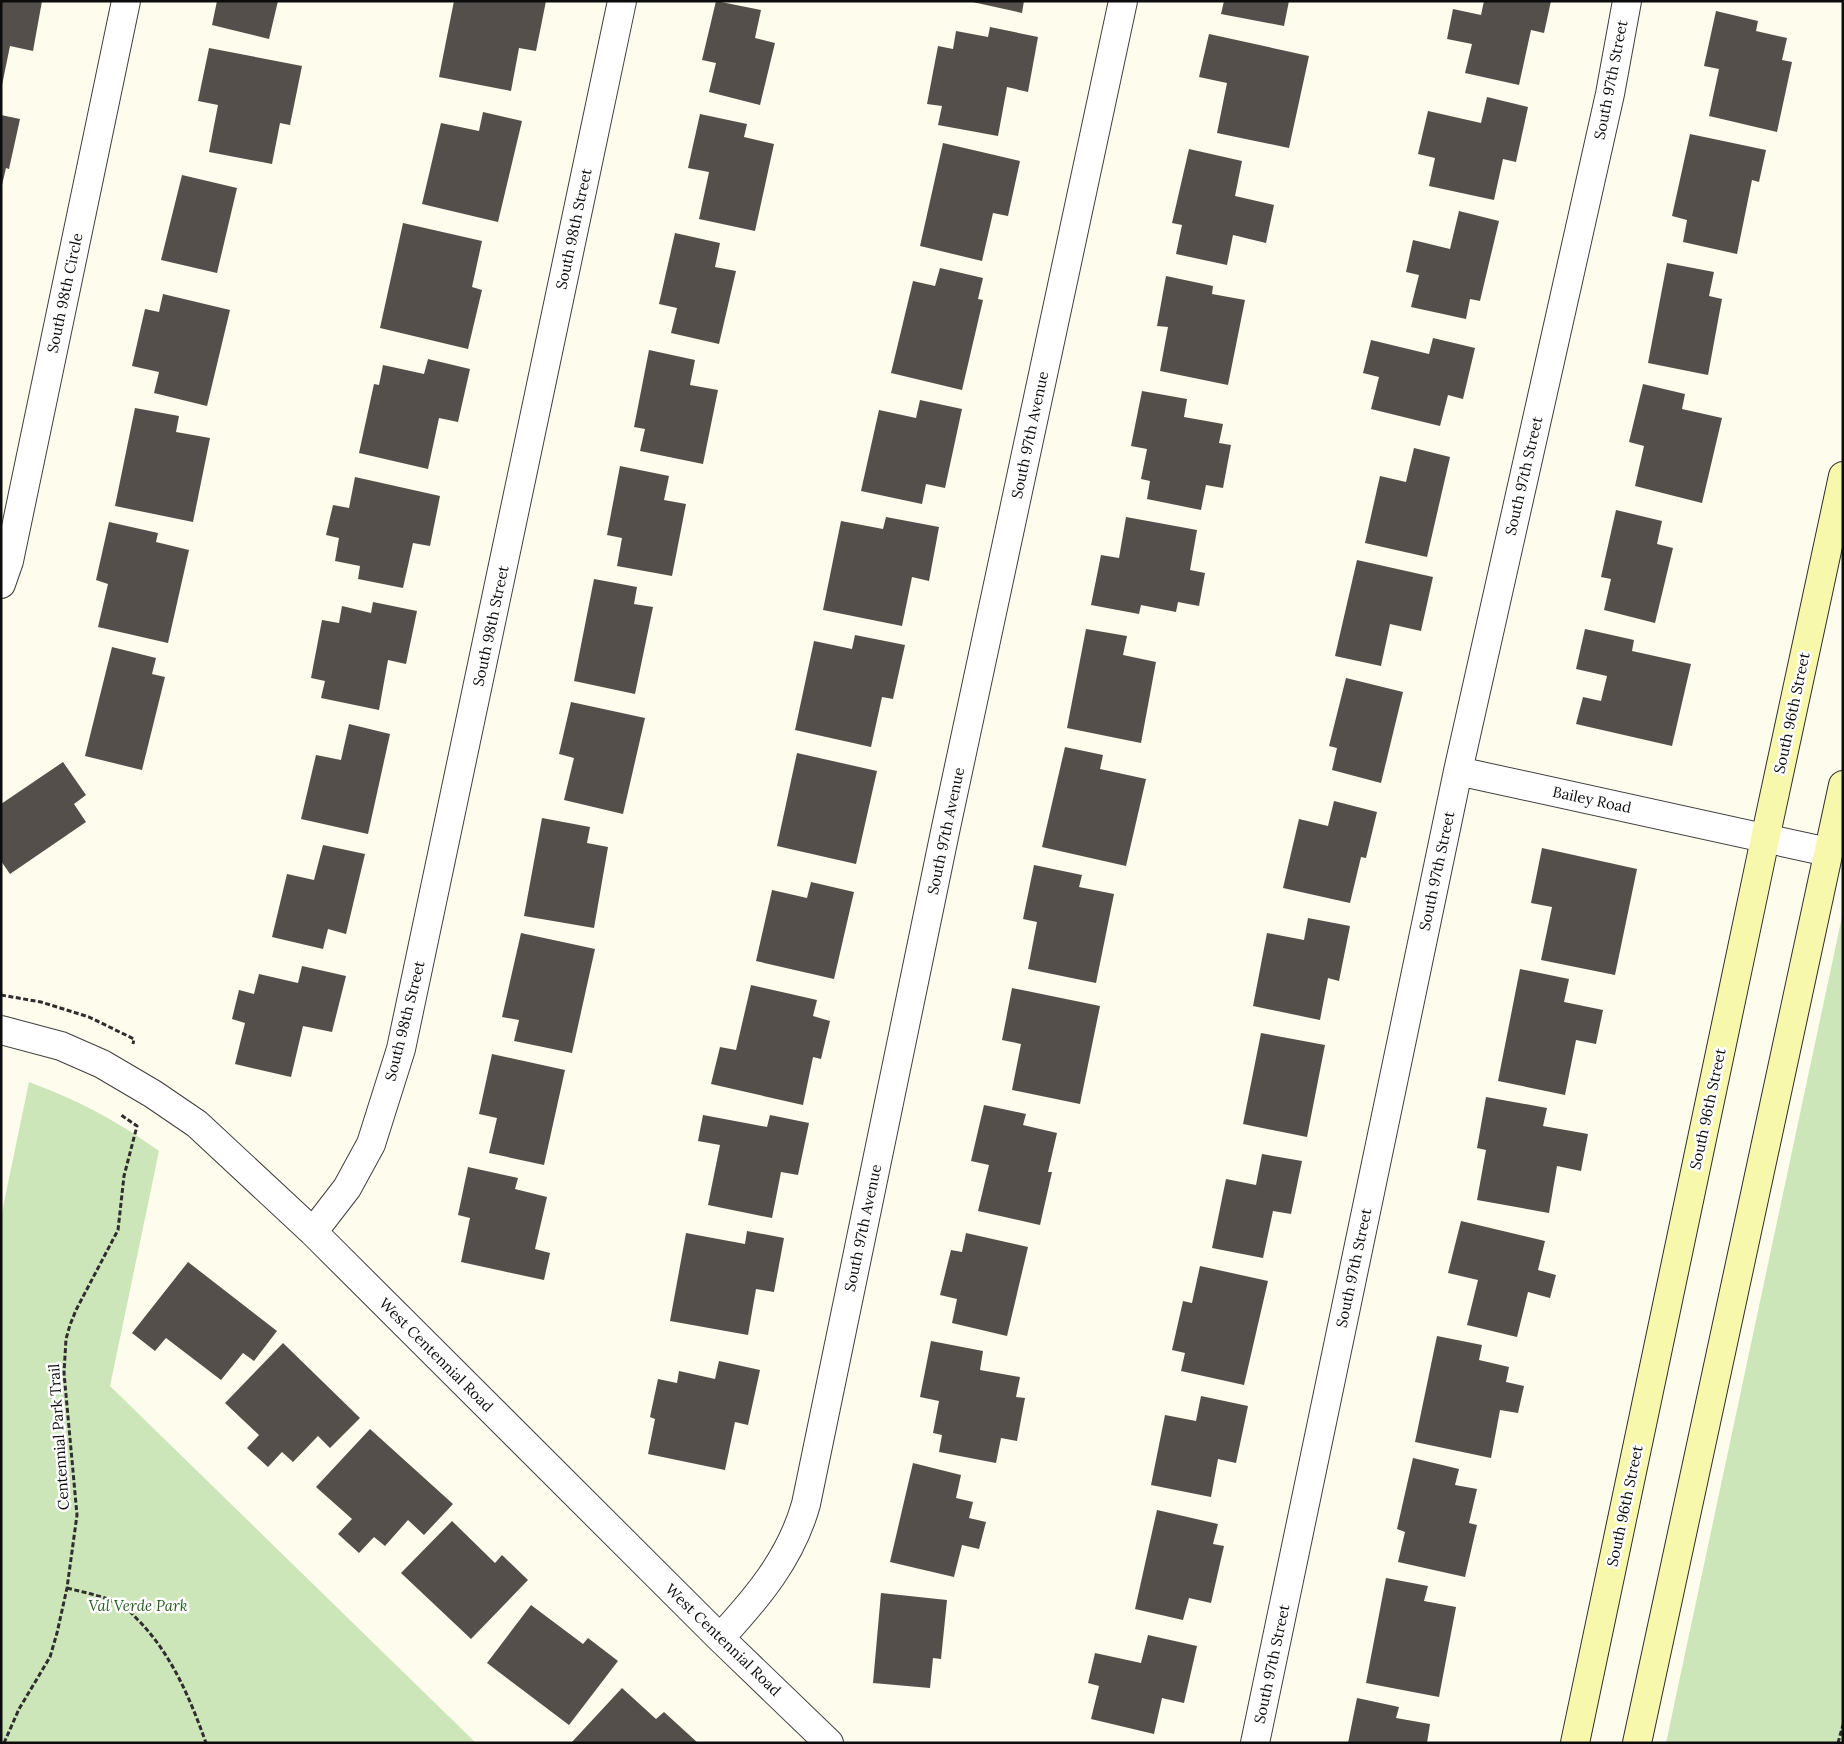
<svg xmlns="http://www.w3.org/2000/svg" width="1844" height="1744" font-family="Lora,serif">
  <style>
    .green { fill: #cce5b9 }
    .building { fill: #544f4a }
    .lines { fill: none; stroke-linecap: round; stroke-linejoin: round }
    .street-casing { stroke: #3f3f3f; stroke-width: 30 }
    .secondary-casing { stroke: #2e2e2e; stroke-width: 30 }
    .path { stroke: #2e2e2e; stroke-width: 3; stroke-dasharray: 5 2.5; stroke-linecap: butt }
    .street { stroke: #fff; stroke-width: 28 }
    .secondary { stroke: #f8f8ad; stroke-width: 28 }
    .labels { text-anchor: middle; stroke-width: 5; stroke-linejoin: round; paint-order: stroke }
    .street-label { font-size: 15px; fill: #0c0c0c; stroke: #fff }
    .park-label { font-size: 15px; font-style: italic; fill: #285e22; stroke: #fff }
  </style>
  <rect width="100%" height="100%" fill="#fefced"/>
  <path class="green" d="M1843 912V1743H1666Z
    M29 1082C78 1100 117 1121 159 1151L110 1386 476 1743H1V1217Z"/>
  <path class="building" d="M1 1H42L33 51 10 46 2 85Z
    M217 1H278L269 39 212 25Z
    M454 1H546L536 51 519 48 511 91 439 77Z
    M716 1 761 10 755 38 775 43 760 105 709 92 716 63 702 60Z
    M968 1H1024L1022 13Z
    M1224 1H1289L1284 26 1221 14Z
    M1484 1H1551L1544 33 1531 30 1519 85 1465 73 1472 44 1447 39 1453 9 1481 15Z
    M1716 11 1758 21 1756 31 1787 38 1782 60 1792 62 1777 132 1709 116 1719 69 1704 66Z
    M990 27 1038 37 1028 92 1007 87 998 136 938 125 942 106 927 104 938 46 953 49 956 31 988 37Z
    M1209 34 1309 56 1289 148 1217 133 1227 83 1199 77Z
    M209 48 302 66 290 125 280 123 272 164 209 152 218 105 198 101Z
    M1487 97 1528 107 1516 162 1503 159 1494 200 1429 186 1435 158 1418 154 1428 111 1481 123Z
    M483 112 522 121 498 222 422 204 441 123 479 131Z
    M700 114 747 124 744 137 774 144 755 231 699 219 709 172 688 168Z
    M1 115 20 119 9 169 6 168 2 185Z
    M1690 134 1766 150 1759 182 1752 180 1737 254 1683 242 1687 220 1672 216Z
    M943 143 1020 161 1008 216 993 213 982 261 920 246Z
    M1189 149 1242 161 1235 196 1274 205 1266 243 1233 235 1227 265 1176 254 1182 225 1172 223Z
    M182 175 237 188 217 273 161 260Z
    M1459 211 1499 221 1480 301 1470 299 1466 319 1411 307 1419 275 1406 272 1413 240 1450 249Z
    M403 223 482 241 472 287 482 290 468 349 380 328Z
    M675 233 720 243 715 267 736 271 719 344 671 333 677 308 659 304Z
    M1667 263 1714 272 1709 296 1722 299 1708 375 1648 363Z
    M940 268 983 278 978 299 983 300 962 390 891 373 913 281 935 286Z
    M1166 276 1213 286 1212 294 1245 300 1228 385 1160 371 1168 327 1157 326Z
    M163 294 230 310 207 406 154 393 159 372 132 366 145 309 159 312Z
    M1433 338 1475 348 1463 399 1448 395 1440 426 1371 409 1379 377 1363 373 1371 340 1429 354Z
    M649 350 695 360 690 385 718 390 703 464 640 451 645 429 634 427Z
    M428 359 470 369 458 422 439 418 428 469 359 453 374 384 379 385 383 365 424 374Z
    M1643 384 1685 394 1682 409 1722 418 1702 503 1635 486 1644 446 1629 442Z
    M1142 391 1187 399 1184 417 1223 424 1219 443 1231 445 1223 488 1206 485 1201 510 1147 499 1150 481 1141 479 1147 449 1131 446Z
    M920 400 962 409 945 488 926 484 922 504 861 491 879 410 916 418Z
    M135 408 179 416 176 432 210 438 193 522 115 506Z
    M1414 448 1450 457 1427 557 1365 543 1380 476 1406 482Z
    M620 466 669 476 664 500 686 504 672 576 617 566 622 538 607 535Z
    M355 477 440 496 430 546 413 543 403 588 358 579 360 566 335 561 339 538 326 535 333 505 349 508Z
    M1616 510 1662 521 1657 544 1673 548 1655 623 1604 610 1611 579 1601 577Z
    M886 517 939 527 929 581 912 577 902 626 823 610 841 521 883 529Z
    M1126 517 1197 530 1190 570 1205 573 1199 606 1178 602 1176 612 1141 605 1139 614 1091 605 1101 555 1119 558Z
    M109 522 158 533 156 542 189 550 168 643 98 627 108 584 96 580Z
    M1357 560 1433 577 1421 631 1390 624 1381 666 1335 656Z
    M594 579 637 587 634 604 653 607 635 694 574 681Z
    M373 602 417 611 406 664 388 660 379 710 321 698 325 681 311 678 322 620 339 623 342 606 371 613Z
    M1086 629 1127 636 1123 655 1156 662 1141 743 1067 728Z
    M1585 629 1634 640 1632 651 1691 664 1672 746 1576 724 1583 697 1601 701 1607 676 1576 669Z
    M855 635 905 645 893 699 882 697 871 747 795 730 814 641 852 649Z
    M112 647 156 658 152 674 165 677 142 770 85 756Z
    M1346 678 1403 692 1381 783 1332 770 1337 748 1329 746Z
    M571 702 645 718 623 814 564 800 574 758 559 754Z
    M349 724 390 734 368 834 301 819 316 755 341 760Z
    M1065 747 1103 755 1100 769 1146 779 1126 866 1042 847Z
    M797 753 877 771 856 864 777 846Z
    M63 762 86 795 74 804 86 822 10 874 1 861V804Z
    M1334 801 1377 812 1366 858 1361 857 1350 903 1283 888 1299 819 1328 826Z
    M542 818 590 827 587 843 608 847 594 928 524 916Z
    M323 845 365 854 346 934 328 929 323 949 272 937 287 874 314 880Z
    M1542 848 1637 869 1615 975 1541 960 1552 907 1531 903Z
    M1034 865 1082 875 1079 887 1114 894 1096 983 1028 969 1037 922 1023 919Z
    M811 882 854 892 834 979 756 961 772 890 807 898Z
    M1308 918 1350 926 1339 981 1328 978 1320 1020 1253 1006 1267 933 1304 940Z
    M521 933 595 949 572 1053 514 1041 519 1020 502 1017Z
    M302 966 346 976 332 1032 303 1026 291 1077 235 1064 245 1023 232 1019 239 990 254 994 259 974 298 983Z
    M1520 969 1569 979 1564 1002 1603 1010 1596 1044 1576 1040 1565 1095 1498 1081Z
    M751 985 817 1000 813 1016 830 1021 821 1059 813 1057 803 1105 711 1084 720 1047 736 1050Z
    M1012 988 1100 1006 1080 1104 1012 1090 1021 1044 1002 1040Z
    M1261 1033 1325 1045 1307 1137 1243 1124Z
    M492 1054 565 1070 544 1165 489 1153 497 1118 479 1114Z
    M1486 1097 1547 1108 1543 1126 1588 1134 1581 1171 1557 1166 1549 1213 1477 1200 1486 1150 1477 1148Z
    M984 1105 1026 1114 1023 1125 1057 1133 1048 1172H1052L1040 1225 978 1211 989 1165 971 1161Z
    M703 1115 767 1127 770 1115 809 1123 798 1175 781 1172 772 1218 708 1205 720 1145 698 1141Z
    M1262 1154 1302 1161 1291 1214 1273 1211 1263 1258 1212 1248 1226 1179 1256 1185Z
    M468 1167 518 1178 515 1189 547 1197 535 1249 550 1253 544 1280 461 1262 470 1218 458 1215Z
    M1461 1221 1545 1241 1538 1270 1556 1275 1550 1298 1528 1292 1517 1337 1467 1325 1478 1280 1448 1273Z
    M747 1231 784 1238 774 1292 756 1289 748 1335 670 1321 686 1233 745 1244Z
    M966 1233 1028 1247 1007 1336 952 1323 957 1299 940 1295 951 1250 962 1252Z
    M188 1262 277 1331 254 1361 243 1353 221 1380 166 1338 155 1351 132 1333Z
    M1200 1266 1268 1281 1244 1385 1181 1371 1185 1353 1172 1350 1183 1301 1192 1303Z
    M1437 1336 1482 1345 1479 1360 1509 1367 1506 1382 1524 1386 1518 1413 1500 1410 1491 1458 1415 1442Z
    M931 1341 983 1351 980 1370 1020 1377 1016 1397 1025 1398 1017 1441 1001 1438 996 1463 939 1452 942 1435 933 1433 939 1401 920 1397Z
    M283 1343 360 1418 330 1448 318 1436 293 1462 282 1452 268 1467 247 1448 259 1435 225 1403Z
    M719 1361 760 1370 748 1425 735 1422 725 1470 648 1454 655 1419 650 1417 658 1379 677 1383 679 1371 715 1379Z
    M1201 1396 1248 1406 1236 1463 1218 1459 1211 1497 1151 1485 1165 1415 1196 1421Z
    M370 1429 453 1504 424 1535 408 1520 385 1546 374 1537 359 1553 338 1534 352 1519 316 1487Z
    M1413 1458 1459 1469 1455 1485 1477 1489 1469 1523 1477 1525 1465 1577 1398 1562 1405 1532 1397 1529Z
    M913 1463 961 1475 956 1498 973 1502 969 1518 986 1522 979 1549 962 1545 954 1577 890 1562Z
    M1157 1510 1218 1524 1213 1544 1224 1546 1211 1603 1189 1598 1183 1620 1135 1609Z
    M452 1521 495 1563 502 1555 528 1580 471 1639 401 1573Z
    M1386 1578 1428 1586 1424 1601 1456 1607 1439 1697 1366 1683Z
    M881 1593 947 1600 941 1659 933 1658 930 1688 873 1683Z
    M531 1605 583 1644 588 1638 618 1661 569 1725 487 1663Z
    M1148 1635 1197 1646 1184 1703 1162 1698 1154 1734 1091 1719 1099 1686 1088 1683 1095 1653 1141 1663Z
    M622 1688 656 1719 664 1712 698 1743H571Z
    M1357 1698 1399 1707 1396 1718 1430 1724 1427 1743H1348Z"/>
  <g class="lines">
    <defs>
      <path id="street" d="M1 584 9 561 126 1
        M1458 771 1828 852
        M1 1030 61 1046 102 1064 153 1094 197 1124 313 1232 720 1638 829 1743
        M313 1232 347 1188 371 1144 401 1049 622 1
        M720 1638C757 1598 791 1558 806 1504L945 832 1123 1
        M1255 1743 1458 771 1610 94 1627 1"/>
      <path id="secondary" d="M1575 1743 1765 839 1843 476
        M1637 1743 1843 785"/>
    </defs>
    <use href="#street" class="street-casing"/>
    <use href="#secondary" class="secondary-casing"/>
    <path class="path" d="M1 995 41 1002 89 1017 134 1039 133 1044
      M67 1588C86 1593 105 1596 123 1606 128 1608 132 1614 137 1619 171 1653 190 1698 206 1743
      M4 1743 19 1709 50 1657 57 1633 67 1588 77 1515 64 1373 66 1339 70 1325 76 1310 118 1230 124 1176 137 1126 121 1115
      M1838 1743 1843 1725"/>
    <use href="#street" class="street"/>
    <use href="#secondary" class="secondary"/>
  </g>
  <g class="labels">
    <g class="street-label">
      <text transform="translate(1611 80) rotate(-79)" y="5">South 97th Street</text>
      <text transform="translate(574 229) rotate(-78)" y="5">South 98th Street</text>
      <text transform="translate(65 293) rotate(-78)" y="5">South 98th Circle</text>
      <text transform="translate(1030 435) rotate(-78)" y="5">South 97th Avenue</text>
      <text transform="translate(1524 476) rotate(-77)" y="5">South 97th Street</text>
      <text transform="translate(491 626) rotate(-78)" y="5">South 98th Street</text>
      <text transform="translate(1792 713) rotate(-78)" y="5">South 96th Street</text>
      <text transform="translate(1592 800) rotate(12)" y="5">Bailey Road</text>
      <text transform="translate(946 831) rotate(-78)" y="5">South 97th Avenue</text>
      <text transform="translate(1437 871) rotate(-78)" y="5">South 97th Street</text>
      <text transform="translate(405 1021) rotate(-76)" y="5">South 98th Street</text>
      <text transform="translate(1708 1109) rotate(-78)" y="5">South 96th Street</text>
      <text transform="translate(863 1228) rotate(-78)" y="5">South 97th Avenue</text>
      <text transform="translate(1354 1268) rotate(-78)" y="5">South 97th Street</text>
      <text transform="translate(436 1355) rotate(45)" y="5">West Centennial Road</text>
      <text transform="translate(59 1437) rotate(-94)" y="5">Centennial Park Trail</text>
      <text transform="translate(1625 1506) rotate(-78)" y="5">South 96th Street</text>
      <text transform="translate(723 1640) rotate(44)" y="5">West Centennial Road</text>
      <text transform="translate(1272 1664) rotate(-78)" y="5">South 97th Street</text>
    </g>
    <g class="park-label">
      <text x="138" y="1611">Val Verde Park</text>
    </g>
  </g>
  <rect width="1844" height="1744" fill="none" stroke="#0c0c0c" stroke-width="5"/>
</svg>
